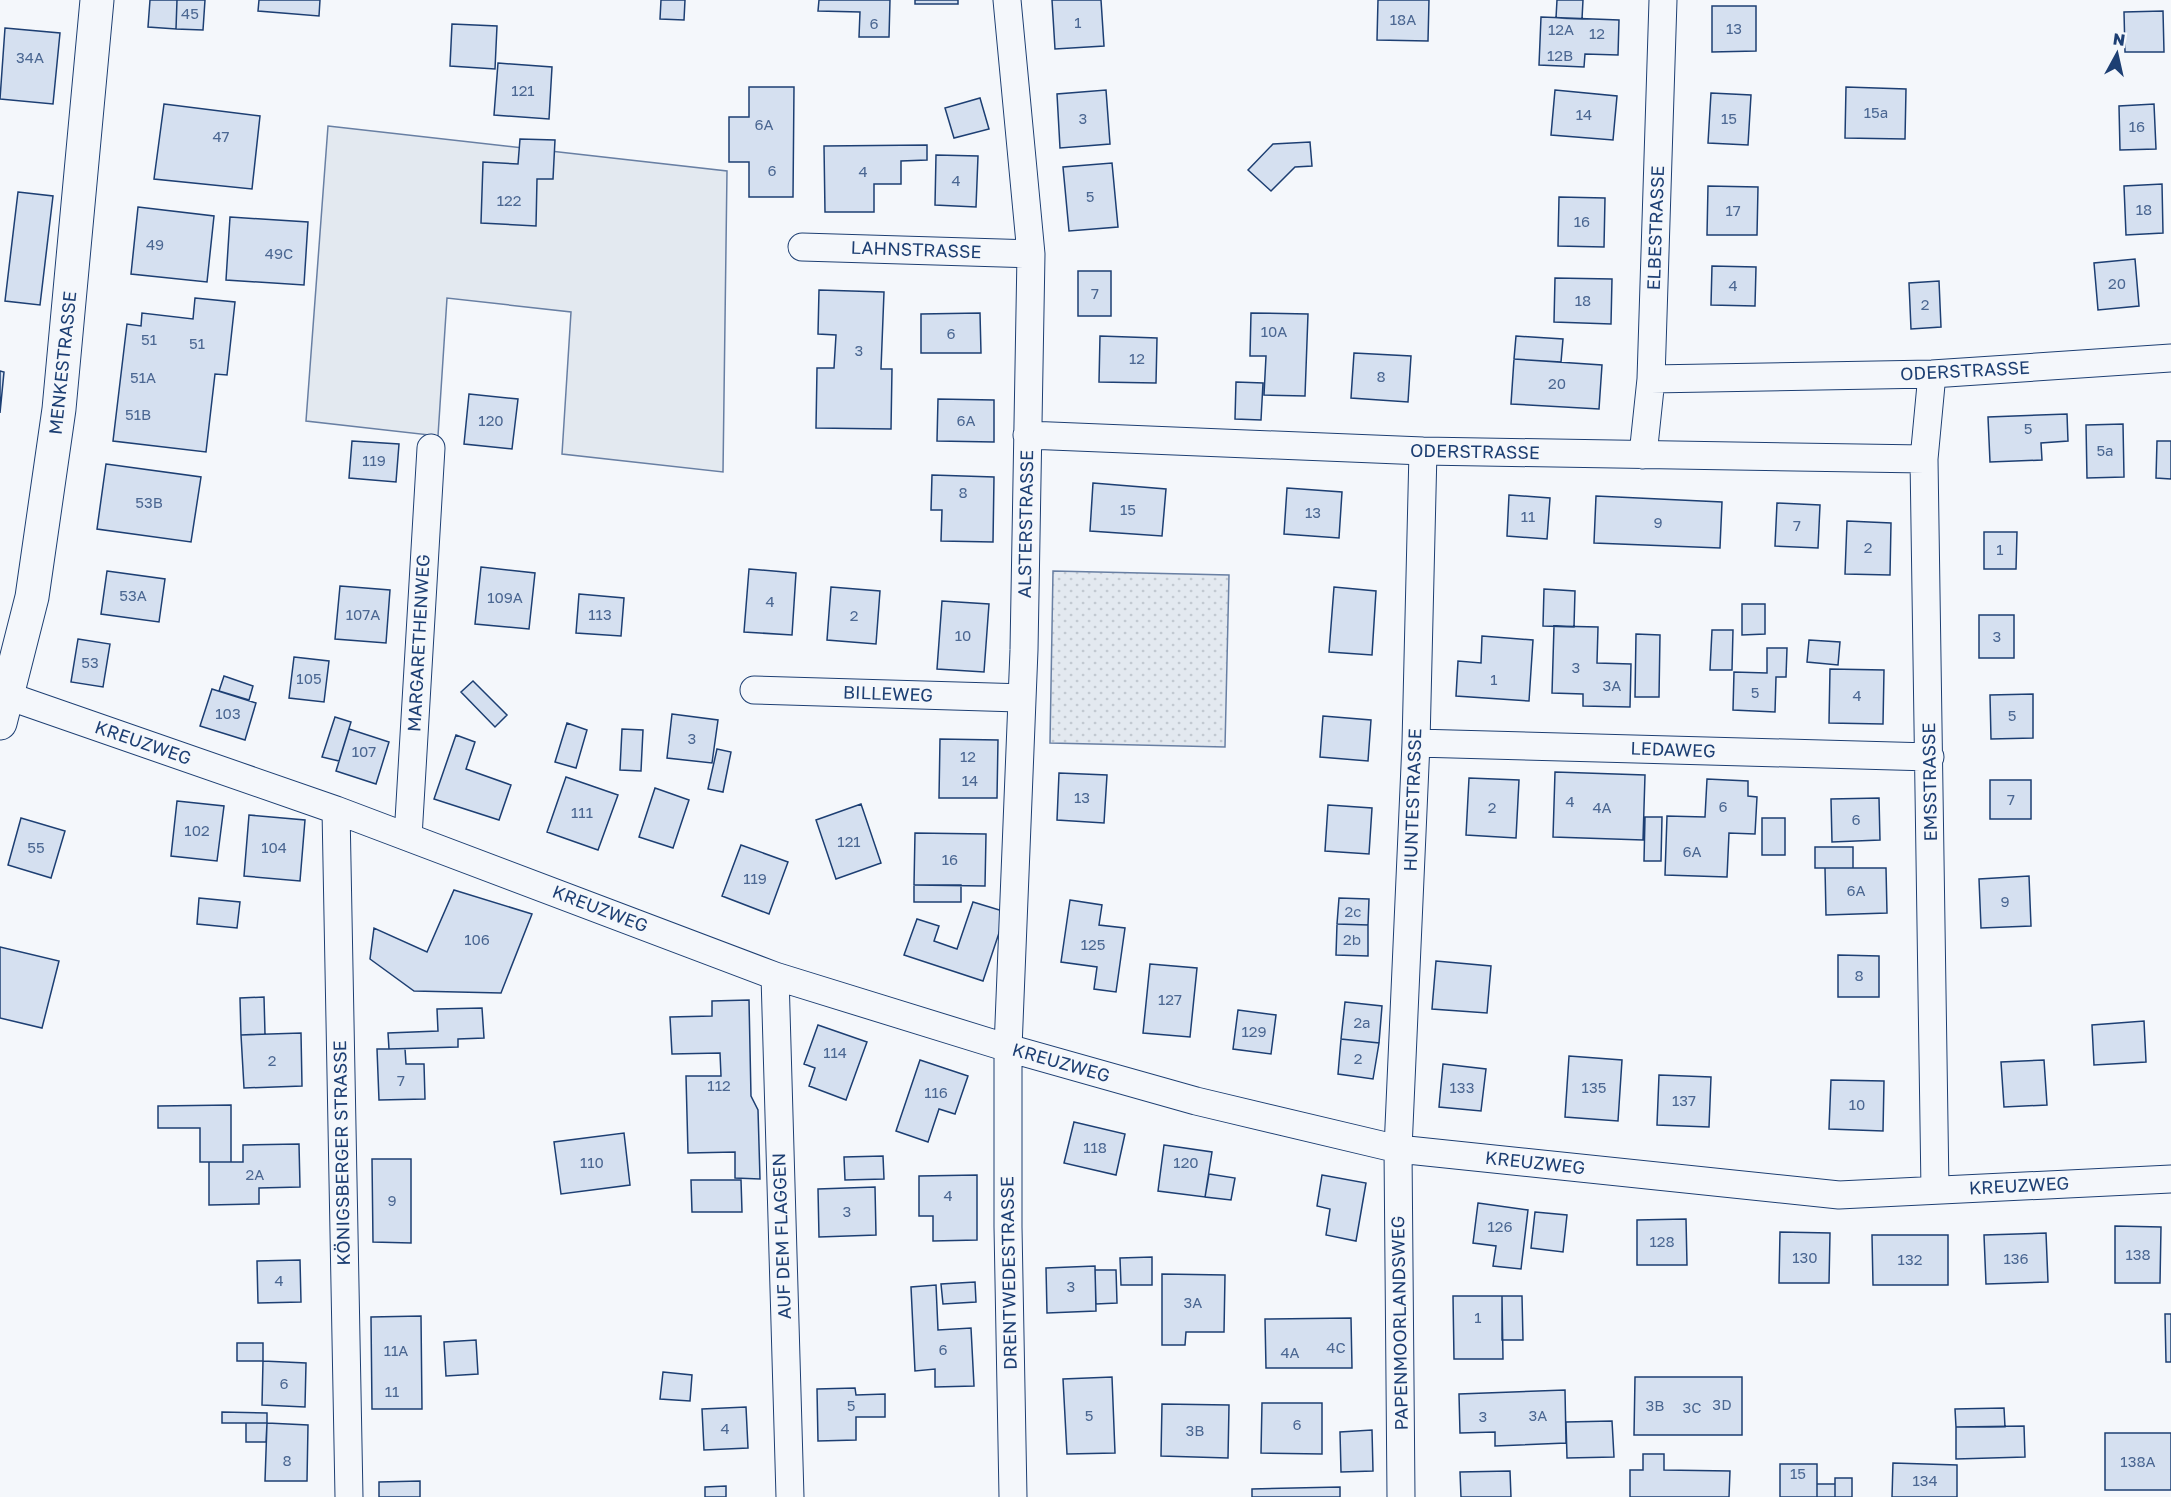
<svg xmlns="http://www.w3.org/2000/svg" width="2171" height="1497" font-family="'Golos Text',sans-serif">
  <style>
    .grass { fill: #e3e9f0; stroke: #687fa3; stroke-width: 1.5 }
    .park { fill: url(#park-dots); stroke: #687fa3; stroke-width: 1.5 }
    .building { fill: #d5e0f0; stroke: #1d3f73; stroke-width: 1.5 }
    .lines { fill: none; stroke-linecap: round; stroke-linejoin: round }
    .minor-casing { stroke: #1d3f73; stroke-width: 29 }
    .tertiary-casing { stroke: #1d3f73; stroke-width: 35 }
    .minor { stroke: #f4f7fb; stroke-width: 27 }
    .tertiary { stroke: #f4f7fb; stroke-width: 33 }
    .labels { text-anchor: middle; stroke-width: 4.5; stroke-linejoin: round; paint-order: stroke }
    .number-label { font-size: 15px; fill: #4b6792 }
    .street-label { font-size: 18px; fill: #1d3f73; stroke: #f4f7fb }
  </style>
  <defs>
    <pattern id="park-dots" width="8" height="8" patternUnits="userSpaceOnUse" patternTransform="scale(1.5)"><rect width="8" height="8" fill="#e3e9f0"/><path d="M2 2h.1M6 6h.1" fill="none" stroke="#c2c9d1" stroke-width="1.8" stroke-linecap="round"/></pattern>
  </defs>
  <rect width="100%" height="100%" fill="#f4f7fb"/>
  <path class="grass" d="M328 126 727 171 723 472 562 454 571 312 447 298 438 436 306 421Z"/>
  <path class="park" d="M1053 571 1229 575 1225 747 1050 743Z"/>
  <path class="building" d="M150 0H177L176 29 148 27Z
    M177 0H205L203 30 176 29Z
    M259 0H320L319 16 258 11Z
    M661 0H685L684 20 660 19Z
    M819 0H890L889 37H859L860 12 818 11Z
    M915 0H958V4H915Z
    M1052 0H1101L1104 46 1055 49Z
    M1378 0H1429L1428 41 1377 40Z
    M1557 0H1583L1582 19 1556 18Z
    M1712 6H1756V51L1712 52Z
    M2163 11 2164 52H2125L2124 12Z
    M1541 17 1619 20 1618 55 1585 54 1584 67 1539 65Z
    M452 24 497 26 495 69 450 66Z
    M5 28 60 33 53 104 0 99Z
    M498 63 552 67 549 119 494 115Z
    M749 87H794L793 197H749V162H729V117H749Z
    M1846 87 1906 89 1905 139 1845 138Z
    M1106 90 1110 144 1060 148 1057 94Z
    M1555 90 1617 96 1613 140 1551 135Z
    M1711 93 1751 95 1748 145 1708 143Z
    M980 98 989 129 954 138 945 108Z
    M164 104 260 116 252 189 154 179Z
    M2154 104 2156 149 2120 150 2119 106Z
    M520 139 555 140 553 179H537L536 226 481 223 483 162 518 164Z
    M1310 142 1312 166 1295 167 1271 191 1248 170 1273 144Z
    M927 145V160L901 161V184H874V212H825L824 146Z
    M936 155 978 156 976 207 935 205Z
    M1112 163 1118 227 1069 231 1063 167Z
    M2162 184 2163 233 2126 235 2124 186Z
    M1708 186 1758 187 1757 235H1707Z
    M18 192 53 196 40 305 5 301Z
    M1559 197 1605 198 1604 247 1558 246Z
    M138 207 214 216 207 282 131 274Z
    M230 217 308 222 304 285 226 280Z
    M2135 259 2139 306 2098 310 2094 263Z
    M1712 266 1756 267 1755 306 1711 305Z
    M1078 271H1111V316H1078Z
    M1555 278 1612 279 1611 324 1554 322Z
    M1939 281 1941 327 1911 329 1909 283Z
    M819 290 884 292 881 369H892L891 429 816 428 817 368H834L836 335 818 334Z
    M195 298 235 302 227 375 215 374 206 452 113 441 127 324 141 326 142 313 193 319Z
    M980 313 981 353H921V314Z
    M1251 313 1308 314 1305 396 1264 395 1266 356H1250Z
    M1100 336 1157 338 1156 383 1099 382Z
    M1516 336 1563 339 1561 362 1514 359Z
    M1354 353 1411 356 1408 402 1351 398Z
    M1514 359 1602 365 1599 409 1511 404Z
    M0 371 4 372 0 413Z
    M1236 382 1263 383 1261 420 1235 419Z
    M469 394 518 399 512 449 464 444Z
    M938 399 994 400V442L937 441Z
    M2067 414 2068 441 2041 443 2042 460 1990 462 1988 417Z
    M2123 424 2124 477 2087 478 2086 425Z
    M352 441 399 444 396 482 349 478Z
    M2157 441H2171V479L2156 478Z
    M106 464 201 477 191 542 97 529Z
    M932 475 994 477 993 542 941 541 942 510H931Z
    M1093 483 1166 489 1162 536 1090 531Z
    M1287 488 1342 492 1339 538 1284 534Z
    M1509 495 1550 498 1547 539 1507 536Z
    M1596 496 1722 502 1720 548 1594 543Z
    M1777 503 1820 505 1818 548 1775 546Z
    M1847 521 1891 523 1890 575 1845 574Z
    M1984 532H2017L2016 569H1984Z
    M481 567 535 573 529 629 475 624Z
    M749 569 796 573 792 635 744 632Z
    M107 571 165 579 159 622 101 614Z
    M340 586 390 590 386 643 335 639Z
    M831 587 880 591 876 644 827 640Z
    M1334 587 1376 591 1372 655 1329 652Z
    M1544 589 1575 591 1574 627 1543 626Z
    M579 594 624 598 621 636 576 633Z
    M942 601 989 604 984 672 937 669Z
    M1742 604H1765V634L1742 635Z
    M1979 615H2014V658H1979Z
    M1554 626 1598 627 1597 663 1631 664 1630 707 1583 706V694L1552 693Z
    M1712 630H1733L1732 670H1710Z
    M1636 634 1660 635 1659 697H1635Z
    M1482 636 1533 640 1529 701 1456 696 1458 661 1481 663Z
    M78 639 110 644 103 687 71 682Z
    M1809 640 1840 642 1838 665 1807 662Z
    M1767 648H1787L1786 677H1776L1775 712 1733 710 1734 672 1767 673Z
    M294 657 329 661 324 702 289 698Z
    M1830 669 1884 670 1883 724 1829 723Z
    M224 676 253 686 249 700 219 691Z
    M473 681 507 715 495 727 461 692Z
    M212 689 256 703 245 740 200 726Z
    M2033 694V738L1991 739 1990 695Z
    M672 714 718 720 712 763 667 758Z
    M1323 716 1371 720 1368 761 1320 757Z
    M335 717 351 722 339 761 322 757Z
    M567 723 587 730 576 768 555 762Z
    M349 729 389 742 376 784 336 771Z
    M622 729 643 730 641 771 620 770Z
    M456 735 475 742 466 769 511 785 499 820 434 799Z
    M940 739 998 740 997 798H939Z
    M717 749 731 752 723 792 708 789Z
    M1555 772 1645 775 1643 840 1553 837Z
    M1059 773 1107 775 1104 823 1057 820Z
    M566 777 618 795 598 850 547 832Z
    M1469 778 1519 780 1516 838 1466 835Z
    M1707 779 1748 781V796L1757 797 1755 834 1729 833 1727 877 1665 875 1667 816 1705 817Z
    M1990 780H2031V819H1990Z
    M655 788 689 800 673 848 639 837Z
    M1879 798 1880 840 1832 842 1831 799Z
    M177 801 224 806 217 861 171 856Z
    M861 804 881 863 836 879 816 820Z
    M1328 805 1372 808 1369 854 1325 851Z
    M249 815 305 820 300 881 244 876Z
    M1645 817H1662L1661 861H1644Z
    M21 818 65 831 51 878 8 865Z
    M1762 818H1785V855H1762Z
    M915 833 986 834 985 886 914 885Z
    M741 845 788 862 769 914 722 896Z
    M1815 847H1853V868H1815Z
    M1825 868H1886L1887 913 1826 915Z
    M2029 876 2031 926 1981 928 1979 879Z
    M914 885H961V902H914Z
    M454 890 532 914 501 993 414 991 370 959 374 928 427 952Z
    M199 898 240 902 237 928 197 924Z
    M1339 898 1369 899 1368 925 1337 924Z
    M1070 900 1102 905 1099 925 1125 928 1116 992 1094 989 1097 967 1061 962Z
    M973 902 1006 912 983 981 904 955 917 919 939 926 934 941 957 949Z
    M1337 924 1368 925V956L1336 955Z
    M0 947 59 961 42 1028 0 1018Z
    M1838 955 1879 956V997H1838Z
    M1436 961 1491 966 1487 1013 1432 1009Z
    M1150 964 1197 968 1190 1037 1143 1033Z
    M264 997 265 1034 241 1035 240 998Z
    M749 1000 751 1096 758 1110 760 1179 735 1178V1152L688 1153 686 1076H721L720 1053 672 1054 670 1017 712 1016V1001Z
    M1345 1002 1382 1006 1379 1043 1341 1039Z
    M482 1008 484 1038 458 1039V1047L389 1049 388 1033 438 1031 437 1009Z
    M1238 1010 1276 1015 1271 1054 1233 1049Z
    M2144 1021 2146 1062 2094 1065 2092 1025Z
    M818 1025 867 1042 846 1100 809 1086 815 1068 804 1064Z
    M301 1033 302 1086 244 1088 241 1035Z
    M1341 1039 1379 1043 1373 1079 1338 1074Z
    M377 1049H405L406 1064H424L425 1099 379 1100Z
    M1569 1056 1622 1060 1618 1121 1565 1117Z
    M920 1060 968 1076 955 1114 939 1109 928 1142 896 1131Z
    M2044 1060 2047 1105 2004 1107 2001 1062Z
    M1443 1064 1486 1069 1481 1111 1439 1107Z
    M1659 1075 1711 1077 1709 1127 1657 1125Z
    M1831 1080 1884 1081 1883 1131 1829 1129Z
    M231 1105V1162H200V1128H158V1106Z
    M1074 1122 1125 1134 1116 1175 1064 1163Z
    M624 1133 630 1185 561 1194 554 1142Z
    M299 1144 300 1187 259 1188V1204L209 1205V1162H243V1145Z
    M1164 1145 1212 1152 1205 1197 1158 1191Z
    M883 1156 884 1179 845 1180 844 1157Z
    M372 1159H411V1243L373 1242Z
    M1209 1174 1235 1178 1231 1200 1205 1197Z
    M977 1175V1240L933 1241V1216H919V1176Z
    M1322 1175 1366 1183 1356 1241 1326 1235 1330 1209 1317 1206Z
    M691 1180H741L742 1212H692Z
    M875 1187 876 1235 819 1237 818 1189Z
    M1478 1203 1528 1210 1521 1269 1493 1266 1496 1246 1473 1243Z
    M1535 1212 1567 1215 1563 1252 1531 1248Z
    M1686 1219 1687 1265H1637V1220Z
    M2115 1226 2161 1227 2160 1283H2115Z
    M1780 1232 1830 1233 1829 1283H1779Z
    M2046 1233 2048 1282 1986 1284 1984 1235Z
    M1872 1235H1948V1285H1873Z
    M1152 1257V1285H1121L1120 1258Z
    M300 1260 301 1302 258 1303 257 1261Z
    M1095 1266 1096 1311 1047 1313 1046 1268Z
    M1095 1270H1116L1117 1303 1096 1304Z
    M1162 1274 1225 1275 1224 1332H1186L1185 1345H1162Z
    M975 1282 976 1302 943 1304 941 1284Z
    M936 1285 938 1330 971 1328 974 1386 935 1387V1369L915 1371 911 1287Z
    M1453 1296H1502L1503 1359H1454Z
    M1502 1296H1522L1523 1340H1502Z
    M2165 1314H2171V1362H2166Z
    M421 1316 422 1409H372L371 1317Z
    M1351 1318 1352 1368H1266L1265 1319Z
    M476 1340 478 1374 446 1376 444 1342Z
    M237 1343H263V1361H237Z
    M263 1361 306 1363 305 1407 262 1405Z
    M663 1372 692 1375 690 1401 660 1399Z
    M1112 1377 1115 1453 1067 1454 1063 1379Z
    M1635 1377H1742V1435H1634Z
    M855 1388 856 1395 885 1394V1417H856V1440L818 1441 817 1389Z
    M1565 1390 1566 1443 1495 1446V1432L1460 1433 1459 1394Z
    M1262 1403H1322V1454L1261 1453Z
    M1162 1404 1229 1405 1228 1458 1161 1456Z
    M746 1407 748 1448 704 1450 702 1409Z
    M2004 1408 2005 1427H1956L1955 1409Z
    M222 1412 267 1413V1423H222Z
    M1612 1421 1614 1457 1567 1458 1566 1422Z
    M246 1423H267L266 1442H246Z
    M267 1423 308 1425 307 1481H265Z
    M2024 1426 2025 1457 1956 1459V1427Z
    M1372 1430 1373 1471 1341 1472 1340 1432Z
    M2105 1433H2171V1490H2105Z
    M1643 1454H1664V1470L1730 1471 1729 1497H1630V1470H1643Z
    M1893 1463 1957 1465V1497H1892Z
    M1780 1464H1817V1497H1780Z
    M1510 1471 1511 1497H1461L1460 1472Z
    M1835 1478H1852V1497H1835Z
    M420 1481V1497H379V1482Z
    M1817 1484H1835V1497H1817Z
    M726 1486V1497H705V1487Z
    M1340 1487V1497H1252V1489Z"/>
  <g class="lines">
    <defs>
      <path id="minor" d="M1007 0 1031 254 1024 650 1008 1048V1227L1013 1497
        M802 247 1031 254
        M1932 374 1924 459 1935 1190
        M1651 379 1932 374 2171 358
        M1027 435 1423 451 1924 459
        M1643 455 1651 379 1663 0
        M754 690 1022 698
        M8 696 336 810 775 976 1008 1048 1196 1101 1398 1149 1839 1195 2171 1179
        M1416 743 1930 757
        M336 810 349 1497
        M408 837 431 448
        M775 976 790 1497
        M1401 1497 1398 1149 1416 743 1423 451"/>
      <path id="tertiary" d="M0 723 32 597 59 409 97 0"/>
    </defs>
    <use href="#minor" class="minor-casing"/>
    <use href="#tertiary" class="tertiary-casing"/>
    <use href="#minor" class="minor"/>
    <use href="#tertiary" class="tertiary"/>
  </g>
  <g class="labels">
    <g class="number-label">
      <text x="190" y="19">45</text>
      <text x="1403" y="25">18A</text>
      <text x="1078" y="28">1</text>
      <text x="874" y="29">6</text>
      <text x="1734" y="34">13</text>
      <text x="1561" y="35">12A</text>
      <text x="1597" y="39">12</text>
      <text x="1560" y="61">12B</text>
      <text x="30" y="63">34A</text>
      <text x="523" y="96">121</text>
      <text x="1876" y="118">15a</text>
      <text x="1584" y="120">14</text>
      <text x="1083" y="124">3</text>
      <text x="1729" y="124">15</text>
      <text x="764" y="130">6A</text>
      <text x="2137" y="132">16</text>
      <text x="221" y="142">47</text>
      <text x="772" y="176">6</text>
      <text x="863" y="177">4</text>
      <text x="956" y="186">4</text>
      <text x="1090" y="202">5</text>
      <text x="509" y="206">122</text>
      <text x="2144" y="215">18</text>
      <text x="1733" y="216">17</text>
      <text x="1582" y="227">16</text>
      <text x="155" y="250">49</text>
      <text x="279" y="259">49C</text>
      <text x="2117" y="289">20</text>
      <text x="1733" y="291">4</text>
      <text x="1095" y="299">7</text>
      <text x="1583" y="306">18</text>
      <text x="1925" y="310">2</text>
      <text x="1274" y="337">10A</text>
      <text x="951" y="339">6</text>
      <text x="149" y="345">51</text>
      <text x="197" y="349">51</text>
      <text x="859" y="356">3</text>
      <text x="1137" y="364">12</text>
      <text x="1381" y="382">8</text>
      <text x="143" y="383">51A</text>
      <text x="1557" y="389">20</text>
      <text x="138" y="420">51B</text>
      <text x="491" y="426">120</text>
      <text x="966" y="426">6A</text>
      <text x="2028" y="434">5</text>
      <text x="2105" y="456">5a</text>
      <text x="374" y="466">119</text>
      <text x="963" y="498">8</text>
      <text x="149" y="508">53B</text>
      <text x="1128" y="515">15</text>
      <text x="1313" y="518">13</text>
      <text x="1528" y="522">11</text>
      <text x="1658" y="528">9</text>
      <text x="1797" y="531">7</text>
      <text x="1868" y="553">2</text>
      <text x="2000" y="555">1</text>
      <text x="133" y="601">53A</text>
      <text x="505" y="603">109A</text>
      <text x="770" y="607">4</text>
      <text x="363" y="620">107A</text>
      <text x="600" y="620">113</text>
      <text x="854" y="621">2</text>
      <text x="963" y="641">10</text>
      <text x="1997" y="642">3</text>
      <text x="90" y="668">53</text>
      <text x="1576" y="673">3</text>
      <text x="309" y="684">105</text>
      <text x="1494" y="685">1</text>
      <text x="1612" y="691">3A</text>
      <text x="1755" y="698">5</text>
      <text x="1857" y="701">4</text>
      <text x="228" y="719">103</text>
      <text x="2012" y="721">5</text>
      <text x="692" y="744">3</text>
      <text x="364" y="757">107</text>
      <text x="968" y="762">12</text>
      <text x="970" y="786">14</text>
      <text x="1082" y="803">13</text>
      <text x="2011" y="805">7</text>
      <text x="1570" y="807">4</text>
      <text x="1723" y="812">6</text>
      <text x="1492" y="813">2</text>
      <text x="1602" y="813">4A</text>
      <text x="582" y="818">111</text>
      <text x="1856" y="825">6</text>
      <text x="197" y="836">102</text>
      <text x="849" y="847">121</text>
      <text x="36" y="853">55</text>
      <text x="274" y="853">104</text>
      <text x="1692" y="857">6A</text>
      <text x="950" y="865">16</text>
      <text x="755" y="884">119</text>
      <text x="1856" y="896">6A</text>
      <text x="2005" y="907">9</text>
      <text x="1353" y="917">2c</text>
      <text x="477" y="945">106</text>
      <text x="1352" y="945">2b</text>
      <text x="1093" y="950">125</text>
      <text x="1859" y="981">8</text>
      <text x="1170" y="1005">127</text>
      <text x="1362" y="1028">2a</text>
      <text x="1254" y="1037">129</text>
      <text x="835" y="1058">114</text>
      <text x="1358" y="1064">2</text>
      <text x="272" y="1066">2</text>
      <text x="401" y="1086">7</text>
      <text x="719" y="1091">112</text>
      <text x="1462" y="1093">133</text>
      <text x="1594" y="1093">135</text>
      <text x="936" y="1098">116</text>
      <text x="1684" y="1106">137</text>
      <text x="1857" y="1110">10</text>
      <text x="1095" y="1153">118</text>
      <text x="592" y="1168">110</text>
      <text x="1186" y="1168">120</text>
      <text x="255" y="1180">2A</text>
      <text x="948" y="1201">4</text>
      <text x="392" y="1206">9</text>
      <text x="847" y="1217">3</text>
      <text x="1500" y="1232">126</text>
      <text x="1662" y="1247">128</text>
      <text x="2138" y="1260">138</text>
      <text x="1805" y="1263">130</text>
      <text x="2016" y="1264">136</text>
      <text x="1910" y="1265">132</text>
      <text x="279" y="1286">4</text>
      <text x="1071" y="1292">3</text>
      <text x="1193" y="1308">3A</text>
      <text x="1478" y="1323">1</text>
      <text x="1336" y="1353">4C</text>
      <text x="943" y="1355">6</text>
      <text x="396" y="1356">11A</text>
      <text x="1290" y="1358">4A</text>
      <text x="284" y="1389">6</text>
      <text x="392" y="1397">11</text>
      <text x="1722" y="1410">3D</text>
      <text x="851" y="1411">5</text>
      <text x="1655" y="1411">3B</text>
      <text x="1692" y="1413">3C</text>
      <text x="1089" y="1421">5</text>
      <text x="1538" y="1421">3A</text>
      <text x="1483" y="1422">3</text>
      <text x="1297" y="1430">6</text>
      <text x="725" y="1434">4</text>
      <text x="1195" y="1436">3B</text>
      <text x="287" y="1466">8</text>
      <text x="2138" y="1467">138A</text>
      <text x="1798" y="1479">15</text>
      <text x="1925" y="1486">134</text>
    </g>
    <g class="street-label">
      <text transform="translate(1656 228) rotate(-88)" y="6">ELBESTRASSE</text>
      <text transform="translate(916 250) rotate(2)" y="6">LAHNSTRASSE</text>
      <text transform="translate(63 363) rotate(-84)" y="6">MENKESTRASSE</text>
      <text transform="translate(1965 371) rotate(-3)" y="6">ODERSTRASSE</text>
      <text transform="translate(1475 452) rotate(1)" y="6">ODERSTRASSE</text>
      <text transform="translate(1026 524) rotate(-89)" y="6">ALSTERSTRASSE</text>
      <text transform="translate(419 643) rotate(-87)" y="6">MARGARETHENWEG</text>
      <text transform="translate(888 694) rotate(2)" y="6">BILLEWEG</text>
      <text transform="translate(143 743) rotate(19)" y="6">KREUZWEG</text>
      <text transform="translate(1673 750) rotate(2)" y="6">LEDAWEG</text>
      <text transform="translate(1930 782) rotate(-91)" y="6">EMSSTRASSE</text>
      <text transform="translate(1413 800) rotate(-88)" y="6">HUNTESTRASSE</text>
      <text transform="translate(600 909) rotate(21)" y="6">KREUZWEG</text>
      <text transform="translate(1061 1063) rotate(16)" y="6">KREUZWEG</text>
      <text transform="translate(342 1153) rotate(-91)" y="6">KÖNIGSBERGER STRASSE</text>
      <text transform="translate(1535 1163) rotate(6)" y="6">KREUZWEG</text>
      <text transform="translate(2019 1186) rotate(-3)" y="6">KREUZWEG</text>
      <text transform="translate(782 1236) rotate(-92)" y="6">AUF DEM FLAGGEN</text>
      <text transform="translate(1009 1273) rotate(-91)" y="6">DRENTWEDESTRASSE</text>
      <text transform="translate(1400 1323) rotate(-91)" y="6">PAPENMOORLANDSWEG</text>
    </g>
  </g>
  <g transform="translate(2117 54) rotate(8)" stroke="#f4f7fb" stroke-width="4.5" paint-order="stroke">
  <path d="M0-4.5L10 22L0 15L-10 22Z" fill="#1d3f73"/>
  <text y="-9" font-size="16" font-weight="bold" text-anchor="middle" fill="#1d3f73">N</text>
  </g>
</svg>
